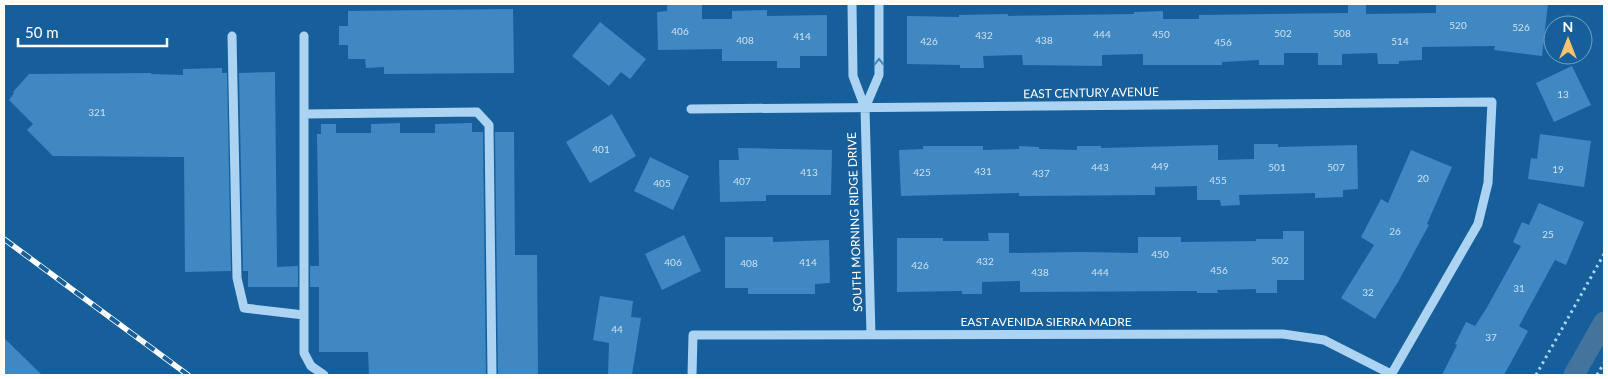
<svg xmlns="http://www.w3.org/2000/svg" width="1608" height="379" font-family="Lato,sans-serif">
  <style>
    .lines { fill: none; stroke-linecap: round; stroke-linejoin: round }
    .canal { stroke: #42749e; stroke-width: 21 }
    .building { fill: #4088c1 }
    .path { stroke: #acd3f2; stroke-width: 3; stroke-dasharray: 2.5 4; stroke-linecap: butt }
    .minor { stroke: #acd3f2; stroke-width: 9 }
    .rail-casing { stroke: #fff; stroke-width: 5.5 }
    .rail { stroke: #175f9a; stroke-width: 4; stroke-dasharray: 11; stroke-linecap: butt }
    .oneway { stroke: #4482b4 }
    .labels { text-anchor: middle; stroke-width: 4.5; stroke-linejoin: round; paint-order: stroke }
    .number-label { font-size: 10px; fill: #cfe1f0 }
    .street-label { font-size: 12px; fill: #fff; stroke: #175f9a }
  </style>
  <rect width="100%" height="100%" fill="#175f9a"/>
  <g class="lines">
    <path class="canal" d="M1574 375 1604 322"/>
  </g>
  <path class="building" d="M667 4H702V19H732V11L767 10V16L827 15V56H800V68H777V61H722V49L658 50 657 12 667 11Z
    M1366 4V14L1436 13V4H1548L1542 56 1494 50 1495 46 1422 47V60L1399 61V64H1378L1377 53 1342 54V65H1318V53H1284V65H1259V60L1222 62V65H1143V54L1102 55V66L1023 65 1022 55 983 56 984 68H960V65L907 64V16L959 17V15L1008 14V16L1066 15 1134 14V12L1163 11V19H1199V15L1348 13V5Z
    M513 9 514 73 384 74V67L366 68 365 59H348V45H339V26H348V11Z
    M600 22 646 59 630 79 621 72 609 86 572 56Z
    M1572 66 1591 105 1554 122 1536 83Z
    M222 68V73H227L231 271 185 272 184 157 53 156 27 130 33 124 9 100 14 93 13 92 29 74 151 73V74L183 75V69Z
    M275 72 277 267 298 266V287H248V271H243L239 73Z
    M612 114 636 156 590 183 566 142Z
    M400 123V133H435V124L472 123V132H483L486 375H369L368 352H319V287H310V266H319L317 134H321V124H336V133H371V124Z
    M495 132H514L515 255H537L538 375H498Z
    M1540 134 1591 141 1584 187 1528 179 1531 158 1537 159Z
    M1254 144H1278V147L1357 145 1358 189 1343 190V197L1315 198V193L1239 195 1240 205 1221 206 1220 200H1197V186L1155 187V195L1019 196V193L901 196 899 150 923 149V146H983V150L1019 149V146L1039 147V149L1077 150V146H1101V148L1218 145V160L1254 159Z
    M738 148 832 150 831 195H766V201L720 202 719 160H739Z
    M1411 150 1452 167 1427 224 1429 225 1398 282 1375 319 1341 298 1374 245 1361 237 1381 199 1388 203Z
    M650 157 689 176 673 210 634 191Z
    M1539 203 1584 222 1566 265 1555 260 1519 326 1528 331 1504 375H1442L1457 345 1455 344 1466 322 1475 326 1486 309 1521 246 1513 242 1522 222 1529 225Z
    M1283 231H1304V280H1277V293H1256V289L1217 290 1218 293H1197V291L1020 292V281L982 282V294H962V291L897 292V238H943V241H989L988 233H1009V253L1080 252 1138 253V237H1181V242L1256 241V239H1283Z
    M684 235 701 271 662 290 645 254Z
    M725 237H773V242L829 240 830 283 815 284V294H748V288H725Z
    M600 296 633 301 631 317 641 318 632 375H608L609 343 593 340Z
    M4 338 42 375H4Z"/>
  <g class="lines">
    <path class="path" d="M1536 375 1604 254
      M1597 375 1604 363"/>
    <path class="minor" d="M852 4 853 76 865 108 871 335
      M232 36 237 278 244 308 304 315
      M304 36V353L311 366 324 375
      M865 108 879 75V4
      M691 109 1492 102 1488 183 1478 224 1391 375
      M304 114 477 112 489 125 492 375
      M692 375 693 335 1283 334 1324 340 1391 374"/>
    <defs>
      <path id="rail" d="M4 239 188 375"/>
    </defs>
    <use href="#rail" class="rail-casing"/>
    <use href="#rail" class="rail"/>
  </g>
  <defs><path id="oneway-chevron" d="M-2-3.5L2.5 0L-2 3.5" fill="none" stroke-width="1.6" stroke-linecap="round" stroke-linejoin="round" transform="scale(1.25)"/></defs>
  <use class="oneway" href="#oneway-chevron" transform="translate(879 62) rotate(-90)"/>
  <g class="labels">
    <g class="number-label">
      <text x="1458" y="29">520</text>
      <text x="1521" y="31">526</text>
      <text x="680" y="35">406</text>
      <text x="1283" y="37">502</text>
      <text x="1342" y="37">508</text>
      <text x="1102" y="38">444</text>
      <text x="1161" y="38">450</text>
      <text x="984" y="39">432</text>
      <text x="802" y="40">414</text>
      <text x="745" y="44">408</text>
      <text x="1044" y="44">438</text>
      <text x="929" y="45">426</text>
      <text x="1400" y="45">514</text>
      <text x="1223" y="46">456</text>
      <text x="1563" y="98">13</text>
      <text x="97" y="116">321</text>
      <text x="601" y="153">401</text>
      <text x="1160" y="170">449</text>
      <text x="1100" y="171">443</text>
      <text x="1277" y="171">501</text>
      <text x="1336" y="171">507</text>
      <text x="1558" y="173">19</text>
      <text x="983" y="175">431</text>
      <text x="809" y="176">413</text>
      <text x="922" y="176">425</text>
      <text x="1041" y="177">437</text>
      <text x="1423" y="182">20</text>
      <text x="1218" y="184">455</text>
      <text x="742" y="185">407</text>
      <text x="662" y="187">405</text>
      <text x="1395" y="235">26</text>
      <text x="1548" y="238">25</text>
      <text x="1160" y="258">450</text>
      <text x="1280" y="264">502</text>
      <text x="985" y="265">432</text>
      <text x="673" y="266">406</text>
      <text x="808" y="266">414</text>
      <text x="749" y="267">408</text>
      <text x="920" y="269">426</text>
      <text x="1219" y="274">456</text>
      <text x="1040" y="276">438</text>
      <text x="1100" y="276">444</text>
      <text x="1519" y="292">31</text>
      <text x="1368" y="296">32</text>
      <text x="617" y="333">44</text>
      <text x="1491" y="341">37</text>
    </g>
    <g class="street-label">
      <text transform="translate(1091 93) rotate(-1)" y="4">EAST CENTURY AVENUE</text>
      <text transform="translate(855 222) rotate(-92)" y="4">SOUTH MORNING RIDGE DRIVE</text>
      <text x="1046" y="326">EAST AVENIDA SIERRA MADRE</text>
    </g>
  </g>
  <rect width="1608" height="379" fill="none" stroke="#ffffff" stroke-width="10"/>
  <g transform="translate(1568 40)"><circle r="24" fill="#175f9a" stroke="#749fc2"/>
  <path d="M0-4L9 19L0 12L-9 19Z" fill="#ffc46d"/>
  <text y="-8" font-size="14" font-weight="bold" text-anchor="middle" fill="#ffffff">N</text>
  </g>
  <path d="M18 38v8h149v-8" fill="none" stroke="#ffffff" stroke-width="2.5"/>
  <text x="25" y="38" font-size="15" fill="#ffffff" stroke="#175f9a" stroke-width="4" paint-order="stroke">50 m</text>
</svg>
